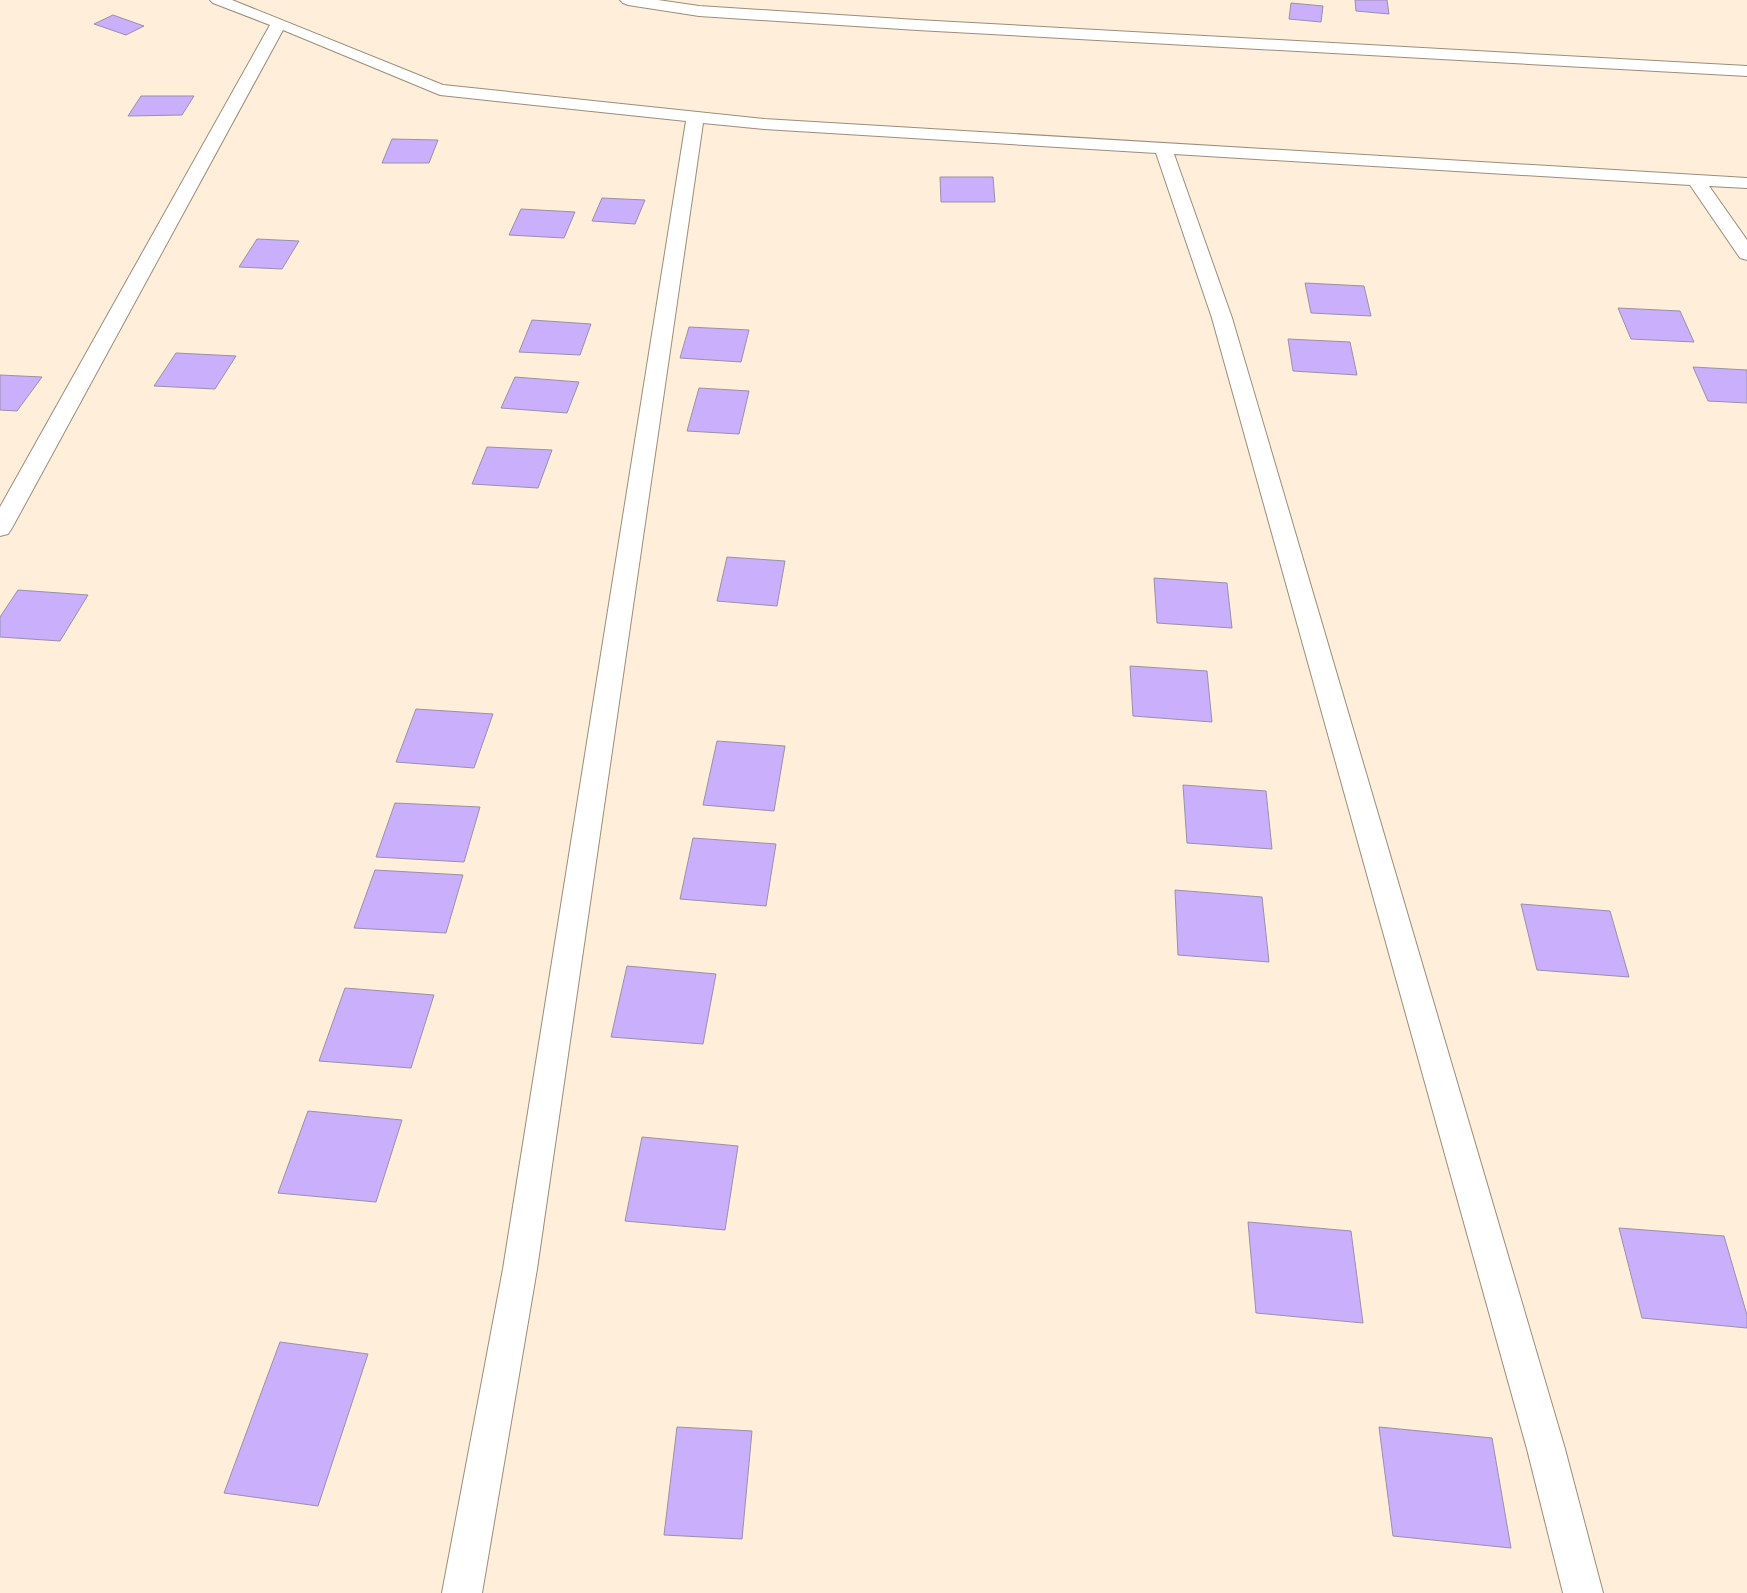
<svg xmlns="http://www.w3.org/2000/svg" width="1747" height="1593" font-family="'Nunito Sans',sans-serif">
  <style>
    .building { fill: #caaffc; stroke: #9991a7 }
    .lines { fill: none; stroke-linecap: round; stroke-linejoin: round }
    .street-casing { stroke: #9c8c79; stroke-width: 2 }
    .street { fill: #fff; fill-rule: evenodd }
  </style>
  <rect width="100%" height="100%" fill="#ffeed9"/>
  <path class="building" d="M1355 0H1387L1389 14 1356 11Z
    M1291 3 1323 6 1321 22 1289 19Z
    M113 15 144 26 126 35 94 24Z
    M141 96H194L182 115 128 116Z
    M392 139 438 140 429 163H382Z
    M940 177H993L995 202H941Z
    M602 198 645 200 635 224 592 221Z
    M521 209 575 212 564 238 509 235Z
    M257 239 299 241 282 269 239 267Z
    M1305 283 1364 286 1371 316 1311 313Z
    M1618 308 1680 311 1694 342 1631 339Z
    M532 320 591 324 580 355 519 352Z
    M689 327 749 330 741 362 680 358Z
    M1288 339 1350 342 1357 375 1293 371Z
    M176 353 236 356 215 389 154 386Z
    M1693 367 1747 370V403L1708 401Z
    M0 375 42 377 17 411 0 410Z
    M515 377 579 382 567 413 501 408Z
    M699 388 749 391 739 434 687 431Z
    M487 447 552 450 538 488 472 484Z
    M727 557 785 561 777 606 717 601Z
    M1154 578 1227 583 1232 628 1157 623Z
    M18 590 88 595 60 641 0 637V617Z
    M1130 666 1207 671 1212 722 1133 716Z
    M416 709 493 714 474 768 396 762Z
    M717 741 785 746 774 811 703 805Z
    M1183 785 1266 791 1272 849 1187 843Z
    M395 803 480 807 464 862 376 857Z
    M693 838 776 844 766 906 680 899Z
    M375 870 463 875 446 933 354 928Z
    M1175 890 1262 897 1269 962 1178 955Z
    M1521 904 1610 911 1629 977 1537 970Z
    M627 966 716 974 703 1044 611 1037Z
    M345 988 434 995 411 1068 319 1061Z
    M308 1111 402 1120 376 1202 278 1193Z
    M642 1137 738 1146 725 1230 625 1221Z
    M1248 1222 1351 1231 1363 1323 1256 1313Z
    M1619 1228 1724 1236 1747 1315V1328L1642 1318Z
    M280 1342 368 1354 318 1506 224 1493Z
    M677 1427 752 1431 742 1539 664 1535Z
    M1379 1427 1492 1438 1511 1548 1393 1536Z"/>
  <g class="lines">
    <defs>
      <path id="street" d="M210 0H232L443 85 764 119 1747 178V188L1709 186 1747 240V260L1740 258 1690 185 1174 154 1232 318 1565 1449 1603 1593H1563L1527 1449 1212 318 1156 153 764 129 703 123 537 1269 482 1593H442L503 1269 686 121 440 95 283 30 12 528 8 534 0 536V507L270 25 213 3Z
        M620 0H658L699 6 917 20 1747 66V76L917 30 699 16 628 5 623 3Z"/>
    </defs>
    <use href="#street" class="street-casing"/>
    <use href="#street" class="street"/>
  </g>
</svg>
